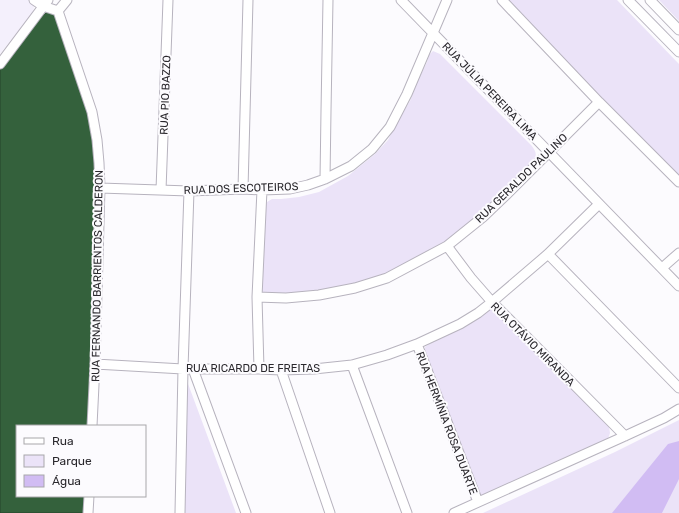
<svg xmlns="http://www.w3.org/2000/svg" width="679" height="513" font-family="Rubik,sans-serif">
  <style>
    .built { fill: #f4f0fc }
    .green { fill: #ebe3f8 }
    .water { fill: #d1bcf3 }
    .building { fill: #34613c; stroke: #24442a }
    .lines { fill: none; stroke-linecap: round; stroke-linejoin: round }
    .minor-casing { stroke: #b7b3be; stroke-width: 11 }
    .minor { stroke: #fff; stroke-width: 9 }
    .labels { text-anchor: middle; stroke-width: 4; stroke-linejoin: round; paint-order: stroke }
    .street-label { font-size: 11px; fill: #2a282d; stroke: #fcfbfe }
  </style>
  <rect width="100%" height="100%" fill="#fcfbfe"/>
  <path class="built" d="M0 0H30L34 7 33 12 0 54Z"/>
  <path class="green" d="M500 0H617L679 64V186Z
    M659 0H679V21Z
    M433 51 440 54 531 145C535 150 537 153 535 159L467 226 445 244 386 277 319 295H265L261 289 265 205 267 202 272 199H281L299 197 319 192 348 176 375 154 388 140 395 126 410 101 419 78 427 62 429 55Z
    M491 308 502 315 609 427 610 433 608 439 481 496 477 495 425 353V347L428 345 481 316Z
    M187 381 236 513H184Z
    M679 420V513H483L615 452Z"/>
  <path class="water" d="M679 441V479L662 513H612L668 444Z"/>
  <path class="building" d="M53 9 60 17 86 102 94 144 97 187 95 230 94 304 89 426H17V496H87L86 513H0V69L19 45 41 17 47 12Z"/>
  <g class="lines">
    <defs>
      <path id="minor" d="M34 0 43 6 58 11
        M401 0 679 286
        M502 0 599 102 679 182
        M628 0 679 52
        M650 0 679 30
        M58 11 92 112 97 140 99 163 100 188 95 364 92 426
        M58 11 67 0
        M0 64 48 0
        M325 179 326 111 328 0
        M100 188 189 191 243 189 262 190 290 189 308 185 325 179 351 166 372 149 390 127 407 94 447 0
        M243 189 248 0
        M161 190 168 0
        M447 246 471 278 492 302 625 436
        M548 254 679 388
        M662 268 679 253
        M257 297 286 298 319 295 355 288 387 278 447 246 483 217 507 194 599 102
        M417 344 478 502
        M95 364 183 369H259L281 370 314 369 352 365 387 355 417 344 460 324 478 313 492 302 548 254 599 204
        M352 365 407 513
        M193 369 246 513
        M259 369 257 297 262 190
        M281 370 330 513
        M88 513 89 496
        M180 513 183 369 189 191
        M454 513 625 436 664 418 679 409"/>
    </defs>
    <use href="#minor" class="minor-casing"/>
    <use href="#minor" class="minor"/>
  </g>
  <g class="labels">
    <g class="street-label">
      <text transform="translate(490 91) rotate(46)" y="4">RUA JÚLIA PEREIRA LIMA</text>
      <text transform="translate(165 95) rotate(-88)" y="4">RUA PIO BAZZO</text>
      <text transform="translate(521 178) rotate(-44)" y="4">RUA GERALDO PAULINO</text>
      <text transform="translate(241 188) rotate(-2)" y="4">RUA DOS ESCOTEIROS</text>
      <text transform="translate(97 276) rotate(-89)" y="4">RUA FERNANDO BARRIENTOS CALDERON</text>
      <text transform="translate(533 344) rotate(45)" y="4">RUA OTÁVIO MIRANDA</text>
      <text x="253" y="372">RUA RICARDO DE FREITAS</text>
      <text transform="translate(447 423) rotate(69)" y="4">RUA HERMÍNIA ROSA DUARTE</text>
    </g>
  </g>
  <rect x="16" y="425" width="130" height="72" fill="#fcfbfe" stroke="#a8a7aa"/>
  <rect x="24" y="438" width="20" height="6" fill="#ffffff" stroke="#a8a7aa"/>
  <text x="52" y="445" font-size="12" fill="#2a282d">Rua</text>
  <rect x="24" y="455" width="20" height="12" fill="#ebe3f8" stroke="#a8a7aa"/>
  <text x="52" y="465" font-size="12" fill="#2a282d">Parque</text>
  <rect x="24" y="475" width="20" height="12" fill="#d1bcf3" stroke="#a8a7aa"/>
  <text x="52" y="485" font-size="12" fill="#2a282d">Água</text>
</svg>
